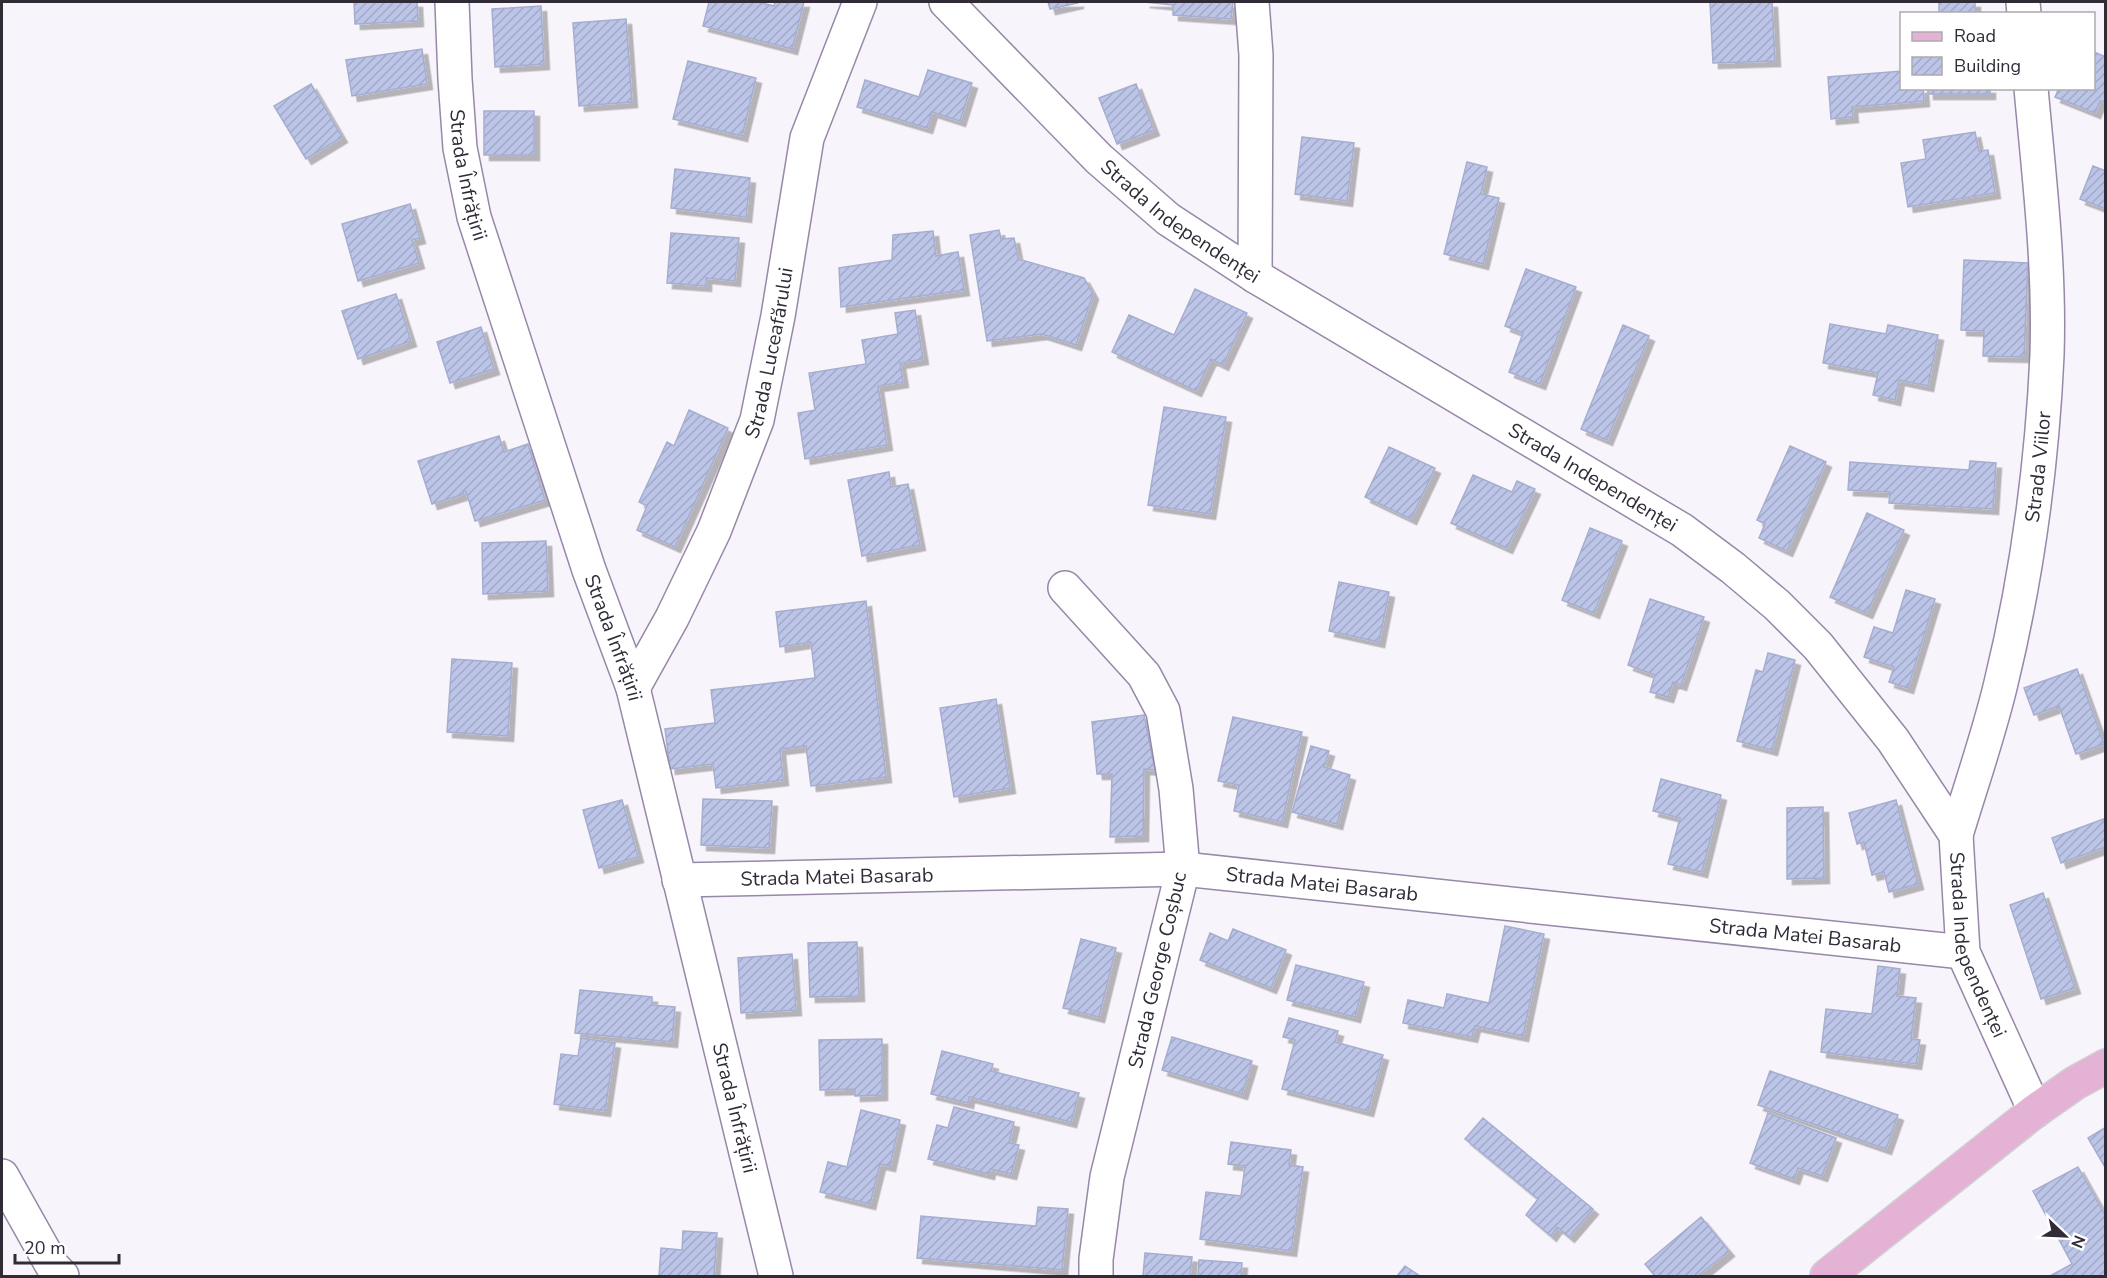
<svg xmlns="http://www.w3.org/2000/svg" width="2107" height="1278" font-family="'Nunito Sans',sans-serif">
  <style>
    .building { fill: url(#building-hatch); stroke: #a5aecf; stroke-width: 1.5; filter: url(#shadow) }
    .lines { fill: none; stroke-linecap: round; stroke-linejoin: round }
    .minor-casing { stroke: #9788a8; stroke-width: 36 }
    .major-casing { stroke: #d2d0d3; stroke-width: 36 }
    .minor { stroke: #fff; stroke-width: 33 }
    .major { stroke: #e3b2d5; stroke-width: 33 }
    .labels { text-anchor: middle; stroke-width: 4.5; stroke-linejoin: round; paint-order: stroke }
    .street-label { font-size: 20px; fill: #312b38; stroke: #fff }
  </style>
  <defs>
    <pattern id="building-hatch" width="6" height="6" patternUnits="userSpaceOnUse" patternTransform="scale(1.5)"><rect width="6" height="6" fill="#bcc5e8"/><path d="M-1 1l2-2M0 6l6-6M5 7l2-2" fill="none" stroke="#a2a9c8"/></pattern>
    <filter id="shadow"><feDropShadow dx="5.5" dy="5.5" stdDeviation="0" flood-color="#0004"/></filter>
  </defs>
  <rect width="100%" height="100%" fill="#f7f4fb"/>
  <path class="building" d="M354 2H417L418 21 355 24Z
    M709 2H758L774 6 775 2H804L792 49 703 26Z
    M1048 2H1078V3L1050 9Z
    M1144 2H1233L1231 19 1173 15V5Z
    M1710 2H1772L1775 61 1713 63Z
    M1939 2H1975V14H1939Z
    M541 6 544 64 495 67 492 9Z
    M626 19 632 102 579 106 573 23Z
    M422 49 427 84 352 96 346 60Z
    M2094 52 2106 57V103L2100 101 2095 113 2055 97 2059 88H2094Z
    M688 61 756 78 742 136 673 119Z
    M928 70 972 83 960 121 932 112 927 128 857 107 865 80 919 97Z
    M1902 71V88H1923L1924 101 1852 107 1853 117 1831 119 1828 77Z
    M311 84 342 137 306 159 274 106Z
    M1136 84 1154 130 1117 144 1099 98Z
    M1928 88H1990V94H1928Z
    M484 111H534V155H484Z
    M1975 132 1979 151 1988 150 1995 193 1908 207 1901 163 1926 159 1923 140Z
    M1302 137 1354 143 1347 201 1295 194Z
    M1467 162 1487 167 1481 194 1499 198 1483 264 1444 254Z
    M2093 166 2106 171V209L2080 199Z
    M675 169 750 178 746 217 671 208Z
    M410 204 420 238 412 240 419 263 358 281 342 224Z
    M999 230 1001 239 1014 238 1018 259 1084 278 1093 294 1076 345 1042 334 987 341 970 235Z
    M933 231 936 256 958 252 964 290 841 307 839 268 892 260 893 235Z
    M671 233 739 238 735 281 706 278V286L667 283Z
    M1964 260 2028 263 2024 357 1983 356 1984 331 1961 330Z
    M1526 269 1576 287 1540 384 1509 372 1523 333 1505 326Z
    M1195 289 1247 313 1223 365 1211 359 1196 391 1112 352 1129 315 1174 335Z
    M396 294 411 341 358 359 342 311Z
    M915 310 923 359 900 363 903 382 878 386 887 445 805 459 798 413 815 410 809 373 866 364 862 340 898 334 895 313Z
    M1830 324 1886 334 1888 325 1938 335 1928 386 1899 380 1895 400 1873 395 1878 373 1823 363Z
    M1623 325 1649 336 1607 440 1581 429Z
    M481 327 494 369 450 383 437 342Z
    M1164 407 1226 417 1210 514 1148 505Z
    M689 410 728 428 675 547 637 530 647 506 639 502 667 442 674 446Z
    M499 436 504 452 528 444 545 500 475 521 466 491H463L464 494 432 504 418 461Z
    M1790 446 1826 462 1787 551 1759 538 1765 524 1757 520Z
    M1389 447 1435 468 1411 519 1365 497Z
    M1970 461 1996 463 1993 509 1889 503 1890 492 1848 490 1850 462 1969 470Z
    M889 472 891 487 908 484 920 545 862 556 848 480Z
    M1473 475 1512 492 1517 481 1535 489 1507 548 1451 523Z
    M1867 513 1904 530 1867 613 1830 597Z
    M1590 528 1622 541 1594 613 1562 600Z
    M546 541 548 591 483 594 482 543Z
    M1339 582 1389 592 1379 642 1329 631Z
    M1906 590 1935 599 1908 688 1889 682 1894 667 1864 657 1874 627 1893 633Z
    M1650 599 1704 617 1681 685 1673 682 1668 697 1650 692 1655 675 1628 665Z
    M866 601 886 777 811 786 806 746 780 749 783 780 716 788 713 764 670 769 665 729 715 723 711 690 815 678 811 642 780 647 776 612Z
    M1768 653 1795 660 1772 750 1737 741 1756 670 1763 672Z
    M452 659 512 663 508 736 447 732Z
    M2077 669 2104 744 2076 754 2059 706 2034 715 2024 688Z
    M996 699 1010 788 954 797 940 708Z
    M1144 715 1155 770 1144 769 1143 836 1110 837 1112 774H1097L1092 722Z
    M1233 717 1302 732 1282 822 1234 811 1239 785 1218 781Z
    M1311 746 1329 751 1324 767 1350 775 1337 824 1292 812Z
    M1661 779 1721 795 1702 872 1668 864 1680 818 1653 811Z
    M703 799 772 801 769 848 701 845Z
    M622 800 638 857 599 868 583 810Z
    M1896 800 1918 884 1889 892 1884 872 1872 875 1864 842 1857 844 1849 813Z
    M1823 807 1824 878 1787 879V808Z
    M2106 818V850L2105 847 2061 863 2052 838Z
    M2043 893 2075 988 2041 999 2010 905Z
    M1505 926 1544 934 1523 1036 1475 1026 1472 1037 1403 1023 1408 1000 1444 1008 1447 994 1489 1003Z
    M1233 929 1286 950 1271 988 1200 960 1210 933 1228 941Z
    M1081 939 1116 948 1099 1017 1063 1008Z
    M857 942 859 996 810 997 808 943Z
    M792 954 796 1010 741 1013 738 958Z
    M1296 965 1364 982 1355 1017 1287 1000Z
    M1878 966 1900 969 1897 996 1916 998 1911 1039 1920 1040 1916 1064 1821 1052 1826 1009 1872 1014Z
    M580 990 652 997V1005L675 1007 672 1042 575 1033Z
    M1289 1018 1338 1031 1335 1042 1383 1055 1368 1111 1282 1089 1295 1040 1283 1037Z
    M1172 1037 1252 1061 1242 1094 1162 1070Z
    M581 1038 615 1043 605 1111 554 1104 561 1054 578 1056Z
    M882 1039V1095L855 1096V1089L820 1090 819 1040Z
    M942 1051 993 1064 991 1071 1079 1093 1071 1122 969 1097 968 1103 931 1094Z
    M1770 1071 1898 1115 1886 1149 1758 1105Z
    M954 1107 1014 1122 1009 1143 1019 1145 1011 1174 990 1169 989 1174 928 1159 937 1125 948 1128Z
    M861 1110 900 1120 890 1166 880 1164 870 1204 820 1192 828 1162 847 1167Z
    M1768 1113 1836 1138 1822 1176 1798 1168 1794 1179 1750 1163Z
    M1483 1118 1593 1209 1569 1237 1557 1227 1551 1236 1526 1215 1538 1199 1465 1139Z
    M2106 1127V1169L2088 1138Z
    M1231 1142 1291 1150 1289 1165 1303 1167 1291 1251 1200 1239 1206 1192 1241 1196 1245 1166 1228 1164Z
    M2078 1167 2106 1217V1276H2050L2072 1264 2033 1191Z
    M1038 1207 1068 1209 1062 1270 917 1258 921 1216 1036 1226Z
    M1701 1217 1729 1251 1698 1276H1655L1645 1264Z
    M683 1231 717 1233 714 1276H659L661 1248 682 1250Z
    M1145 1253 1192 1257 1190 1276H1143Z
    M1199 1260 1242 1263 1241 1276H1198Z
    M1405 1266 1420 1276H1397Z"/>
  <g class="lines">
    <defs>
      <g id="minor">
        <path id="s1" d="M452 2 455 79 460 148 474 217 589 570 633 688 776 1276"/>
        <path id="s2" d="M946 2 1099 159 1168 219 1255 276 1682 530 1733 568 1777 605 1818 646 1893 740 1956 835 1963 952 2035 1111"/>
        <path d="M1252 2 1256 55 1255 276"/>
        <path d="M2023 2 2024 14"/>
        <path d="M1065 588 1144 675 1163 711 1176 789 1183 869 1107 1177 1096 1259V1276"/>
        <path id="s3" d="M633 688 672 618 714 531 757 420 778 316 807 138 860 2"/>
        <path id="s4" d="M1956 835C1971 785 1989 734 2001 683 2027 576 2042 465 2047 355 2050 266 2039 177 2031 88"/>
        <path id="s5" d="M679 880 1183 869 1963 952"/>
        <path d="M2 1176 53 1267 62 1276"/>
      </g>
      <path id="major" d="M1827 1276 2035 1111 2075 1083 2106 1066"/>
    </defs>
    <use href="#minor" class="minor-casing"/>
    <use href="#major" class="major-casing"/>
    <use href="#minor" class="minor"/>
    <use href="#major" class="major"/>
  </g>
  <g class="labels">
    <g class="street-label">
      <text dy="7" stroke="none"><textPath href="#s1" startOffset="174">Strada Înfrățirii</textPath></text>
      <text dy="7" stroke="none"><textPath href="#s2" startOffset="322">Strada Independenței</textPath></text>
      <text dy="7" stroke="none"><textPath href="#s3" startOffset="364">Strada Luceafărului</textPath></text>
      <text dy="7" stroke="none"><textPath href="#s4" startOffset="378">Strada Viilor</textPath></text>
      <text dy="7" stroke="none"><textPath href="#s2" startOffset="808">Strada Independenței</textPath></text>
      <text dy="7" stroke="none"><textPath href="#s1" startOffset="660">Strada Înfrățirii</textPath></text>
      <text dy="7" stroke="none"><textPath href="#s5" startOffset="158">Strada Matei Basarab</textPath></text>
      <text dy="7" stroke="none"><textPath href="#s5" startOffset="644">Strada Matei Basarab</textPath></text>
      <text dy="7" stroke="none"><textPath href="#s5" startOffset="1130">Strada Matei Basarab</textPath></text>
      <text dy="7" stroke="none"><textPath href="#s2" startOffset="1438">Strada Independenței</textPath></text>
      <text transform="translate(1157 970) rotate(-77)" y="7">Strada George Coșbuc</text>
      <text dy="7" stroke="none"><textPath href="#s1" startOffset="1146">Strada Înfrățirii</textPath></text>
    </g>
  </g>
  <rect width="2107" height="1278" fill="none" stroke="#312b38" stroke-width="6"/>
  <rect x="1900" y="12" width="195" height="78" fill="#ffffff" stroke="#adaaaf" stroke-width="1.5"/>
  <rect x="1912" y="32" width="30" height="9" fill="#e3b2d5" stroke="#adaaaf" stroke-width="1.5"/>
  <text x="1954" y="42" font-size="18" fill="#312b38">Road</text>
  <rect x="1912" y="57" width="30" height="18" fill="url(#building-hatch)" stroke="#adaaaf" stroke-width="1.5"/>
  <text x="1954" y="72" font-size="18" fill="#312b38">Building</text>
  <g transform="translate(2065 1236) rotate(113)" stroke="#ffffff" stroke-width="4.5" paint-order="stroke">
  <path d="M0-4.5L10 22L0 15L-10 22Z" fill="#312b38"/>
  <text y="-9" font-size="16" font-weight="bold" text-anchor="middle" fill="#312b38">N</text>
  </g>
  <path d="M15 1254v9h104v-9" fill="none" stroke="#312b38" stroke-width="3"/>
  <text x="24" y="1254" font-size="18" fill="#312b38" stroke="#ffffff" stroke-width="4.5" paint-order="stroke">20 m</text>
</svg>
